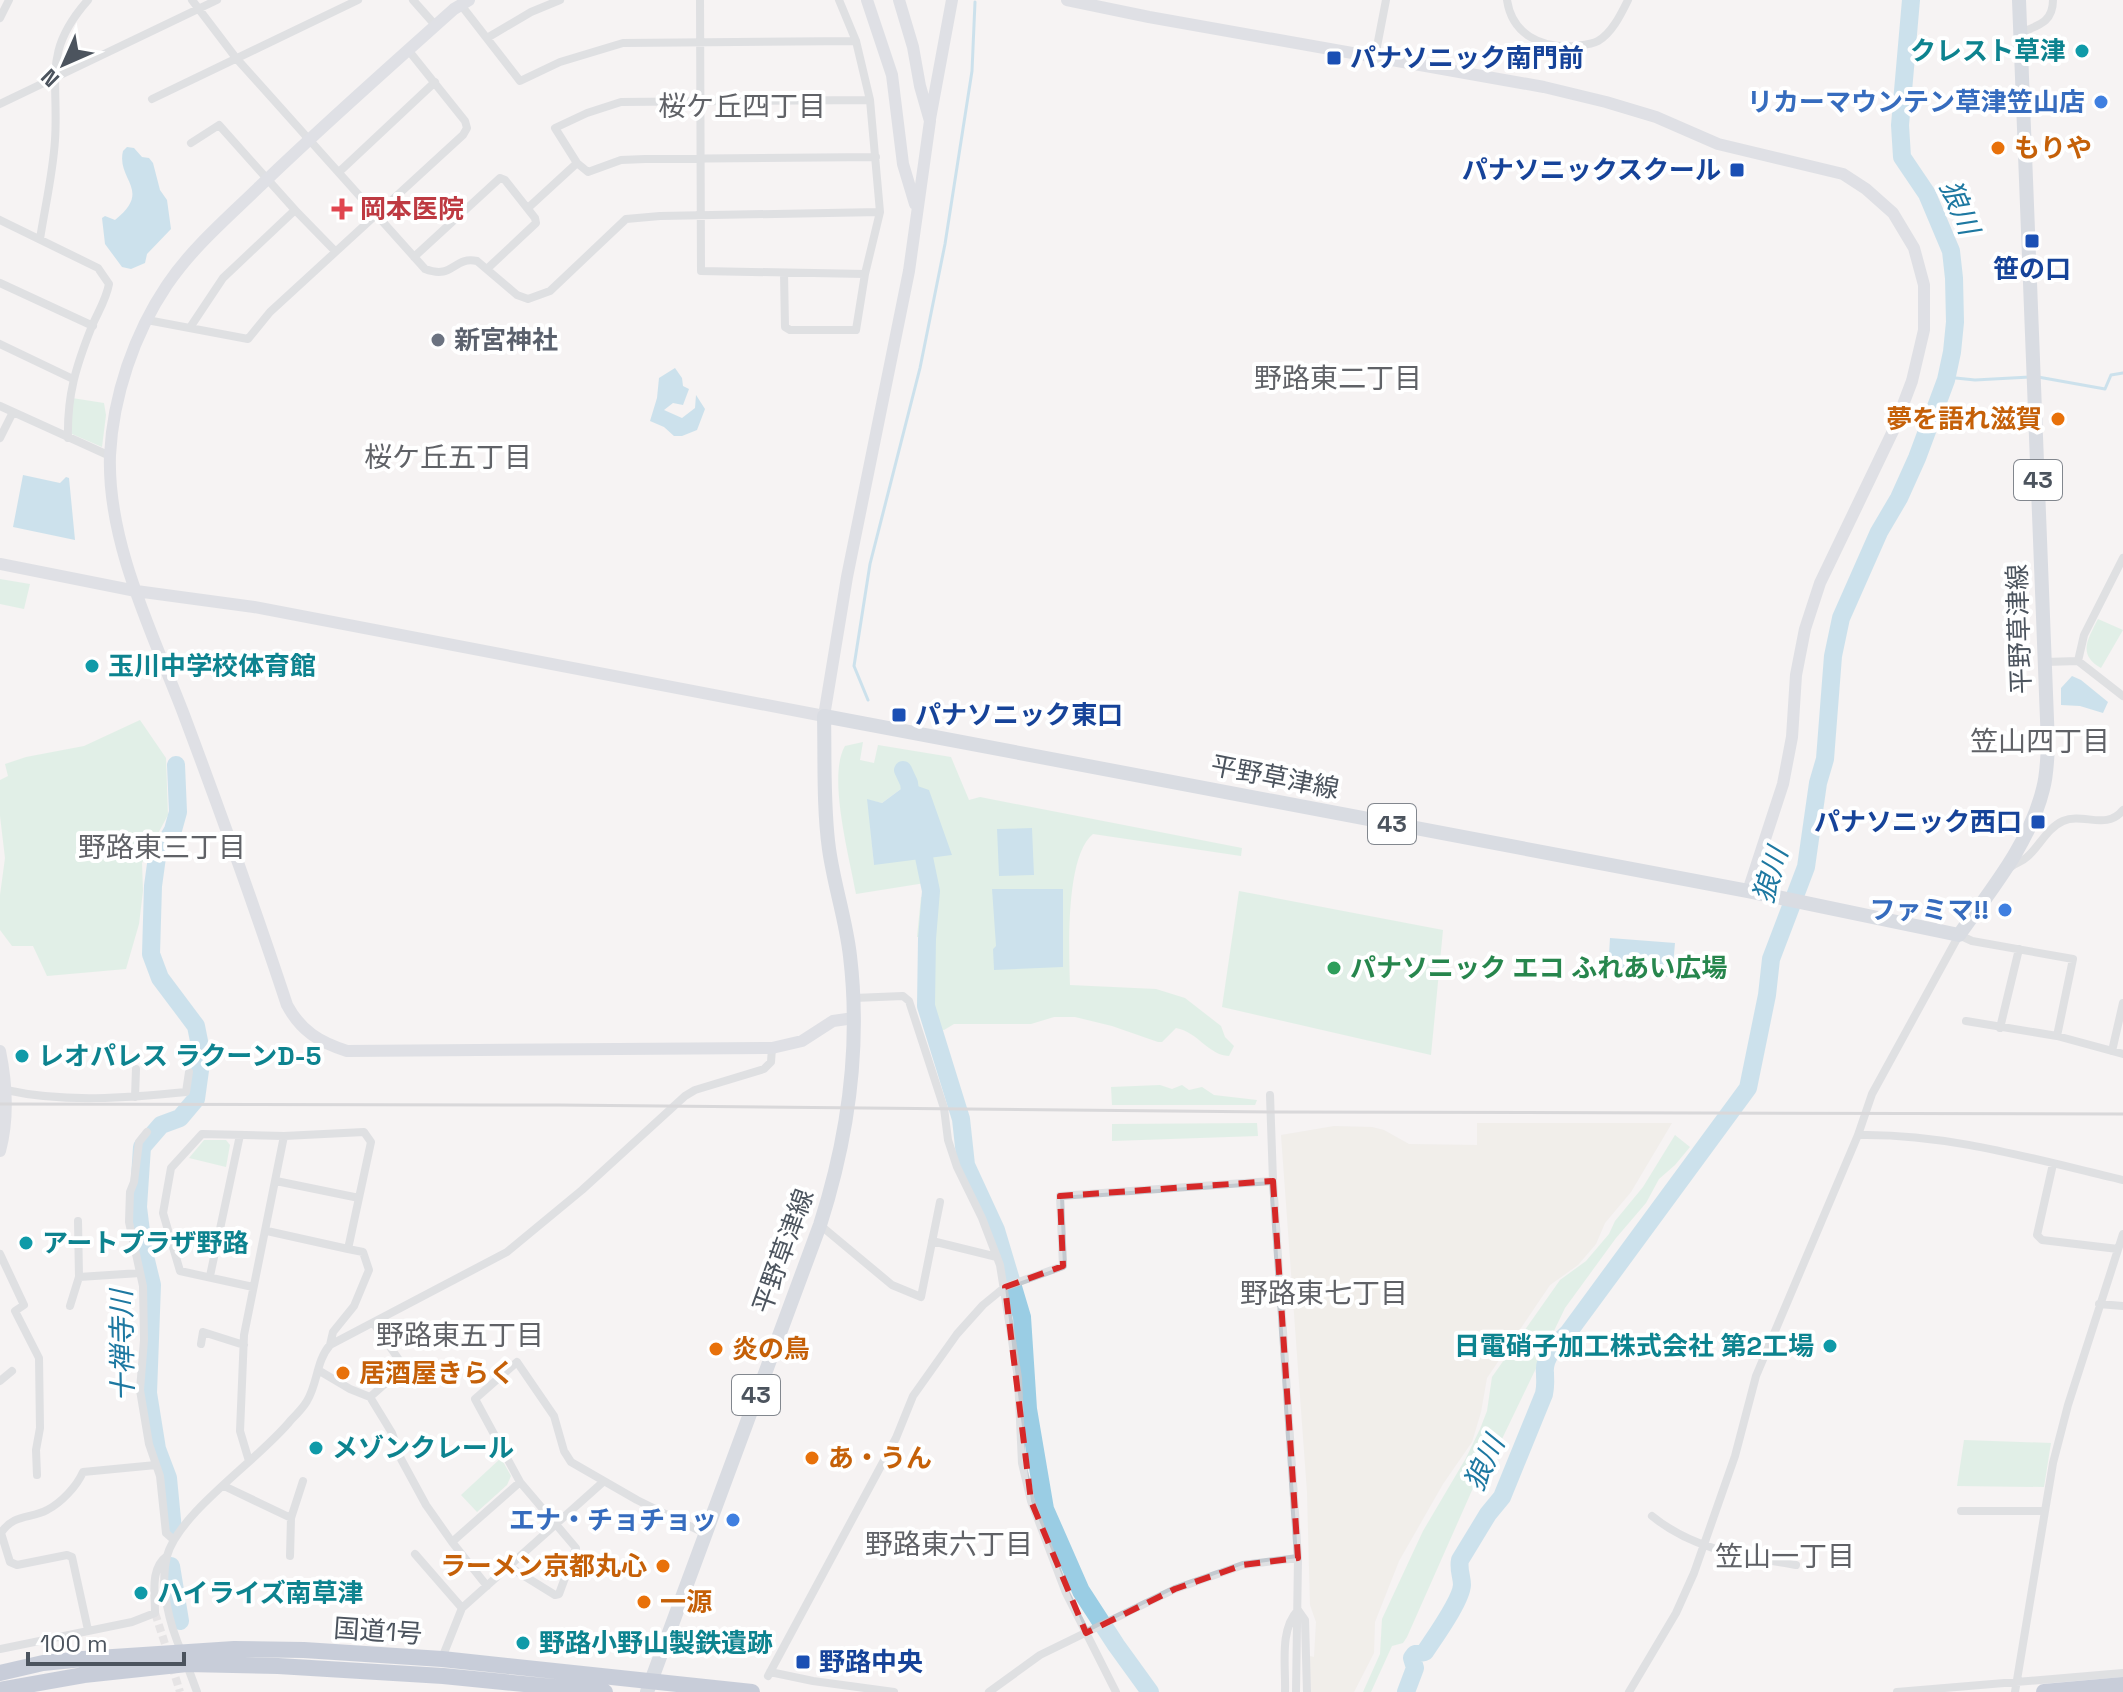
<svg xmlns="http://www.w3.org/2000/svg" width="2123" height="1692" font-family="'Space Grotesk','Noto Sans JP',sans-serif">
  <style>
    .commercial { fill: #eae8e1 }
    .green { fill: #c8ecd9; fill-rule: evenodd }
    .water { fill: #9acde4 }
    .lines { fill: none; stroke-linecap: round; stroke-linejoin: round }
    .stream { stroke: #9acde4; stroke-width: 3 }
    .river { stroke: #9acde4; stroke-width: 18 }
    .street-tunnel { stroke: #d3d3d5; stroke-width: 8; stroke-dasharray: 8 4; stroke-linecap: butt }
    .street { stroke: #c3c9cf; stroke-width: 8 }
    .secondary { stroke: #c3cad4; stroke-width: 12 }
    .primary { stroke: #b6c0ce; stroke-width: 14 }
    .highway { stroke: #91a1bb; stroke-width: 16 }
    .rail { stroke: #b6b8bc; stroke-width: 3 }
    .marked { fill: none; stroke: #d62828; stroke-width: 6; stroke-dasharray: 16 10; stroke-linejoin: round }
    .culture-dot { fill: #0f9aa8; stroke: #fff; stroke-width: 3 }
    .transit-dot { fill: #1a4fb4; stroke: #fff; stroke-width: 3 }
    .shop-dot { fill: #3f7fe0; stroke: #fff; stroke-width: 3 }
    .food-dot { fill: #e8710a; stroke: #fff; stroke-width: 3 }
    .health-dot { fill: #e0444e; stroke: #fff; stroke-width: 3 }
    .worship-dot { fill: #6b7280; stroke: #fff; stroke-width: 3 }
    .leisure-dot { fill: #2e9e5b; stroke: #fff; stroke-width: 3 }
    .labels { text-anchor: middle; stroke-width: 8; stroke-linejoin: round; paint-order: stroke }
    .shield { fill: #fff; stroke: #82878e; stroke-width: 2 }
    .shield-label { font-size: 24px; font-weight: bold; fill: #4c545e }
    .culture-label { font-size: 26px; font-weight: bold; fill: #0d838f; stroke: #fff; text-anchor: start }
    .transit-label { font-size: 26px; font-weight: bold; fill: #164399; stroke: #fff; text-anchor: start }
    .shop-label { font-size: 26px; font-weight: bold; fill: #366cbe; stroke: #fff; text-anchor: end }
    .food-label { font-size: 26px; font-weight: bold; fill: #c56008; stroke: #fff; text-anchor: start }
    .health-label { font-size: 26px; font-weight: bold; fill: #be3a42; stroke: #fff; text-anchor: start }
    .worship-label { font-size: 26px; font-weight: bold; fill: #5b616d; stroke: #fff; text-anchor: start }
    .street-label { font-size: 26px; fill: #4c545e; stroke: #fff }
    .leisure-label { font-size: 26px; font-weight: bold; fill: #27864d; stroke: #fff; text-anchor: start }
    .neighbourhood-label { font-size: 28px; fill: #606267; stroke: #fff }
    .water-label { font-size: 28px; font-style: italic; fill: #1d78a1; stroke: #fff }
  </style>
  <rect width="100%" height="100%" fill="#f5f3f3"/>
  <path class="commercial" d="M1477 1123H1672L1631 1192 1605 1223 1596 1244 1578 1265 1550 1285 1487 1378 1481 1412 1472 1442 1443 1484 1399 1561 1375 1622 1374 1653 1354 1692H1310V1656L1314 1657 1316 1622 1310 1605 1307 1492 1281 1135 1334 1126 1372 1127 1384 1130 1409 1144 1477 1145Z"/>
  <path class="green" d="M72 398 104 403 106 415 102 447 72 434Z
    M0 579 30 584 24 609 0 604Z
    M2098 619 2123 630 2101 668C2077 654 2088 639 2098 619Z
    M140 720 166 758 168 815 142 863 143 891 139 924 126 969 47 976 33 946H12L0 930V895L5 858 0 816V780L8 776 5 764 26 757 84 746Z
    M863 742 860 760 874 763 878 745 951 757 969 800 980 797 1242 848 1241 856 1093 834C1065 856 1069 952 1070 985L1156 989 1185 998 1221 1026 1225 1037 1234 1046 1229 1056C1208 1055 1198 1032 1176 1028L1162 1042H1158L1112 1026 1075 1017H1054L1031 1024H954L944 1030 936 1029 931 1012 930 937H917L921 897 928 894 925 883 856 894C850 859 827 776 845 746ZM909 783 874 865 868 800 882 803Z
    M1239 891 1443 930 1431 1055 1222 1007Z
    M1160 1085 1172 1089 1182 1085 1189 1090 1202 1087 1214 1095 1257 1100 1255 1105H1112L1111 1087Z
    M1257 1123 1258 1136 1112 1141V1124Z
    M1675 1135 1690 1147 1675 1165 1659 1179 1646 1203 1616 1238 1565 1308 1488 1468 1485 1467 1481 1470 1407 1637 1403 1643 1392 1646 1371 1692H1363L1380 1654 1382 1619 1423 1531 1466 1458 1480 1429 1487 1411 1492 1377 1560 1280 1586 1261 1609 1234 1615 1221 1643 1187Z
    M204 1140H226L230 1145 226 1167 189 1158Z
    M1964 1440 2051 1443 2044 1487 1957 1486Z
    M501 1458 511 1476 507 1485 477 1512 461 1495Z"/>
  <path class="water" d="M127 147 134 148 142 157 149 158 153 163 160 190 167 200 171 229 147 254 145 263 131 269 122 267 105 244 102 218 105 216 115 220C153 190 116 180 123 151Z
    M675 368 682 378 683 386 689 389 683 405 673 403 664 410 682 418 695 408 696 395 705 409 697 430 682 436H674L664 427 650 421 657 398 659 378Z
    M23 475 60 483 66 477 69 478 75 540 13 527Z
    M2072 676 2081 680 2108 702 2103 713 2080 706 2061 705V688Z
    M909 783 929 790 952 855 874 865 867 799 882 803Z
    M1032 828 1034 875 999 876 997 829Z
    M992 889H1063V967L994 970 993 949 996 946Z
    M1610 938 1675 943 1672 977 1608 972Z"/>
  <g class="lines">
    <path class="stream" d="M1946 377 1975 380 2030 377
      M2038 377 2105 389 2111 375 2123 373
      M868 700 854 666 870 564 920 368 945 244 972 71 975 2"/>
    <path class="river" d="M903 770 909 783 912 805
      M920 838 931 891 927 939 926 1006 961 1119 966 1165 996 1230 1022 1317 1028 1409 1045 1509 1081 1591 1116 1645 1150 1692
      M173 1530 168 1478 157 1449 148 1393 152 1285 143 1248 138 1207 142 1147 161 1125 180 1118 196 1099 202 1056 196 1026 160 978 151 954 153 886 157 857 173 830 178 812 176 765
      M171 1566 180 1621
      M1406 1692 1415 1668 1412 1658 1415 1654 1425 1652C1434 1638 1461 1601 1462 1585 1462 1576 1458 1570 1460 1560L1488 1514 1502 1497 1544 1394C1546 1385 1545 1382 1545 1373 1543 1357 1557 1343 1568 1333L1748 1088 1767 995 1771 959 1806 867 1818 783 1825 759 1833 656 1841 618 1879 532 1899 498 1917 458 1946 380 1952 352 1955 322 1954 278 1951 251 1927 194 1902 157 1900 125 1911 0"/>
    <path class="street-tunnel" d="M155 1613 168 1653
      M172 1666 180 1692"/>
    <path class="street" d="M192 0 236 58 425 269C454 280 453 256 477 261L517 295 528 299 550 291 626 219 660 216 880 212
      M413 0 436 26
      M700 0 701 271 865 274
      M1507 0C1512 34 1540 48 1573 46 1580 45 1591 45 1598 41 1612 33 1621 14 1628 0
      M461 5 520 81 560 62 623 43 856 41
      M0 18 9 0
      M2020 33C2039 25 2053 22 2053 0
      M487 38 531 12 560 0
      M1375 57 1386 0
      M152 99 358 0
      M870 100 621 102 587 113 555 128 577 163 588 172 621 160 645 159 876 157
      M0 104 217 0
      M339 172 435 82
      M528 208 577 163
      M295 210 335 251
      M0 220 98 268 109 284C106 300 98 312 92 326 76 366 67 395 68 438
      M40 239C45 207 53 173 55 140 59 79 42 52 88 0
      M414 257 500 178 505 180 535 218 536 223 488 268
      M784 273 785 327 790 330H856L865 274 880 212 870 100 856 41 839 0
      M0 283 93 326
      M147 320 248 339 270 312 463 135 467 128 465 121 409 51
      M191 326 223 278 295 210 219 125 191 143
      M0 344 73 379
      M0 406 110 456
      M0 438 13 412
      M2078 661 2084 635 2123 558
      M2045 662 2078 661 2123 696
      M2011 867C2016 862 2022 862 2027 857 2039 847 2047 828 2063 821 2083 812 2106 831 2123 810
      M854 998 903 996 909 1001 944 1108 948 1140 957 1167 982 1218 1000 1265 1018 1378 1022 1463 1031 1501 1066 1593 1116 1692
      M1966 1021 2057 1036 2123 1054
      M2000 1028 2019 949
      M2112 1051 2123 1003
      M6 1090C64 1103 128 1098 186 1092L189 1072
      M1270 1095 1273 1181 1298 1558 1296 1692
      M135 1097 136 1069
      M147 1132 139 1142 134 1182 130 1192 129 1222 143 1286 144 1340 140 1390 149 1444 160 1476 166 1533 174 1540
      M1858 1135C1947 1133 2037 1160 2123 1180
      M2053 1164 2037 1235 2042 1240 2118 1249
      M276 1181 359 1198
      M820 1225 892 1285 921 1297 940 1202
      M267 1231 348 1249
      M932 1241 997 1257
      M0 1254 24 1305 15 1311 39 1358 40 1428 36 1450 37 1475
      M210 1276 240 1135
      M79 1277 140 1273
      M253 1287 180 1271 163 1213 171 1168 202 1134 284 1136 364 1132 371 1142 348 1249 363 1252 369 1270 354 1306 333 1332 330 1345
      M2099 1304 2123 1306
      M70 1306 79 1277 78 1221
      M201 1344 203 1332 244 1345
      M318 1370 350 1389 370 1397 392 1433 401 1459 426 1505 452 1542
      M0 1381 12 1371
      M370 1397 404 1367 374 1324
      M249 1461 240 1431 244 1335 284 1136
      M224 1486 291 1518
      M1961 1511H2045
      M1652 1516C1695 1551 1744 1556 1796 1565
      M415 1554 462 1608
      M290 1556 291 1518 303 1481
      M508 1566 555 1595 559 1594 576 1548 520 1482
      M487 1586 452 1542 520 1482 475 1399 517 1362 554 1416 564 1451 571 1462 637 1500 706 1534
      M88 1630 72 1557 67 1555 17 1565 10 1562 1 1533C14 1513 31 1519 47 1510 61 1503 77 1486 83 1472L156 1465
      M0 1649 132 1622 155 1613C155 1593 150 1568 167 1556
      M182 1653C170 1626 159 1586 167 1556 179 1512 261 1458 291 1420 297 1414 303 1408 307 1401 318 1383 316 1361 330 1345L507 1252 582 1190 685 1096 695 1090 764 1069 771 1062 772 1048
      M442 1658 462 1608 603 1482
      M187 1665 197 1692
      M770 1672 813 1681 894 1692
      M768 1676 896 1438 913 1396 957 1334 983 1305 1005 1287 1063 1266 1060 1196 1273 1181
      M989 1692 1040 1655 1175 1589 1243 1565 1298 1558
      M1285 1692C1286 1666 1279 1630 1298 1610L1305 1620 1307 1692
      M1629 1692 1676 1613 1694 1573 1735 1456 1756 1376 1858 1135 1872 1094 1959 935 1972 941 2073 959 2057 1036
      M1897 1692 2123 1673
      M2015 1692 2053 1463 2068 1405 2123 1234"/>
    <path class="secondary" d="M469 0 454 9C388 68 321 127 258 188 226 219 192 248 167 285 134 334 113 396 110 455 107 543 153 634 184 715 220 811 255 908 287 1005 301 1031 319 1042 347 1051L772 1048 802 1041 833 1021 854 1018
      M867 0 892 75 903 164 915 204
      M1067 0 1149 17 1544 87 1606 102 1656 117 1718 144 1843 174 1866 189 1893 213 1914 248 1924 285V330L1912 381 1893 431 1820 583 1805 629 1796 675 1792 737 1783 784 1748 891
      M930 119 952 0
      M0 564 136 591 254 607 824 716 847 577 909 271 930 121 920 86 913 47 899 0
      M0 1051C7 1085 9 1117 0 1151"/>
    <path class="primary" d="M647 1692 820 1225C848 1138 861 1048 850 956 846 920 834 885 829 849 823 806 825 759 824 716L1748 891 1959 935C1990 891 2030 843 2043 789 2047 775 2047 760 2048 745L2019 0"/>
    <path class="highway" d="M0 1673 43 1663 83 1659 234 1649 304 1650 442 1659 752 1692
      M0 1690 84 1675 187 1664 278 1666 443 1676 605 1692
      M2044 1692 2123 1685"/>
    <path class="rail" d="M0 1104 559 1105 1278 1112 2123 1114"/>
  </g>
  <path d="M0 0H2123V1692H0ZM1273 1181 1298 1558 1243 1565 1175 1589 1086 1633 1031 1501 1005 1287 1063 1266 1060 1196Z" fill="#f5f3f3" fill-opacity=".55" fill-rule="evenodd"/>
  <path class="marked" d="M1273 1181 1298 1558 1243 1565 1175 1589 1086 1633 1031 1501 1005 1287 1063 1266 1060 1196Z"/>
  <g class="culture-dot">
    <circle cx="2082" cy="51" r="8"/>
    <circle cx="92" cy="666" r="8"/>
    <circle cx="22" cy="1056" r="8"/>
    <circle cx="26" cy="1243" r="8"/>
    <circle cx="1830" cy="1346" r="8"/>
    <circle cx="316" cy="1448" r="8"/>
    <circle cx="141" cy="1593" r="8"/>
    <circle cx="523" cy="1643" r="8"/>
  </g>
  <g class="transit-dot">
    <rect x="1326" y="50" width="16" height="16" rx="4"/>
    <rect x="1729" y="162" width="16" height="16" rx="4"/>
    <rect x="2024" y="233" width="16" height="16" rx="4"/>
    <rect x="891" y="707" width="16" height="16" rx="4"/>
    <rect x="2030" y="814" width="16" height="16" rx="4"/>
    <rect x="795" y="1654" width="16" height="16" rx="4"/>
  </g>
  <g class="shop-dot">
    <circle cx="2101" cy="102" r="8"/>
    <circle cx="2005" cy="910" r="8"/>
    <circle cx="733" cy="1520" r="8"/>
  </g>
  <g class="food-dot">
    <circle cx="1998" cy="148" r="8"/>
    <circle cx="2058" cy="419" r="8"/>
    <circle cx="716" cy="1349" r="8"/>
    <circle cx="343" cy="1373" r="8"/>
    <circle cx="812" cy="1458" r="8"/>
    <circle cx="663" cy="1566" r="8"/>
    <circle cx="644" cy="1602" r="8"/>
  </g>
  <path class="health-dot" d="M338 197h8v8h8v8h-8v8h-8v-8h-8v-8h8z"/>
  <circle class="worship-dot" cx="438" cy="340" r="8"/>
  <circle class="leisure-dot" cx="1334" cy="968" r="8"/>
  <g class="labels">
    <g class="shield">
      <rect x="2014" y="460" width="48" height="40" rx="6"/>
      <rect x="1368" y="804" width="48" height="40" rx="6"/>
      <rect x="732" y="1375" width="48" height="40" rx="6"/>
    </g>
    <g class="shield-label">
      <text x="2038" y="488">43</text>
      <text x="1392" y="832">43</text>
      <text x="756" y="1403">43</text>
    </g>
    <g class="culture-label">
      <text x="2066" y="60" text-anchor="end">クレスト草津</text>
      <text x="108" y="675">玉川中学校体育館</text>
      <text x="38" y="1065">レオパレス ラクーンD-5</text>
      <text x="42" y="1252">アートプラザ野路</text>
      <text x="1814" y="1355" text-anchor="end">日電硝子加工株式会社 第2工場</text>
      <text x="332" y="1457">メゾンクレール</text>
      <text x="157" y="1602">ハイライズ南草津</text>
      <text x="539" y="1652">野路小野山製鉄遺跡</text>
    </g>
    <g class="transit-label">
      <text x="1350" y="67">パナソニック南門前</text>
      <text x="1721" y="179" text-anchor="end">パナソニックスクール</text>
      <text x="2032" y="278" text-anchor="middle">笹の口</text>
      <text x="915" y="724">パナソニック東口</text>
      <text x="2022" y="831" text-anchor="end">パナソニック西口</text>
      <text x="819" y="1671">野路中央</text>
    </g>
    <g class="shop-label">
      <text x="2085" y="111">リカーマウンテン草津笠山店</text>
      <text x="1989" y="919">ファミマ!!</text>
      <text x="717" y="1529">エナ・チョチョッ</text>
    </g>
    <g class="food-label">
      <text x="2014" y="157">もりや</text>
      <text x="2042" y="428" text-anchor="end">夢を語れ滋賀</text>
      <text x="732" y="1358">炎の鳥</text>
      <text x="359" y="1382">居酒屋きらく</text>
      <text x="828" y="1467">あ・うん</text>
      <text x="647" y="1575" text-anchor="end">ラーメン京都丸心</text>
      <text x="660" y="1611">一源</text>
    </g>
    <g class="health-label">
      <text x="360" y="218">岡本医院</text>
    </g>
    <g class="worship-label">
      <text x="454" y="349">新宮神社</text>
    </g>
    <g class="street-label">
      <text transform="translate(2019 629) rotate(-92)" y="9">平野草津線</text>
      <text transform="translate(1275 777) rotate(11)" y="9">平野草津線</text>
      <text transform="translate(783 1251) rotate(-70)" y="9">平野草津線</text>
      <text transform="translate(378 1631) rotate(4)" y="9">国道1号</text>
    </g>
    <g class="leisure-label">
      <text x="1350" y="977">パナソニック エコ ふれあい広場</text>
    </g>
    <g class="neighbourhood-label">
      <text x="742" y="116">桜ケ丘四丁目</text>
      <text x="1338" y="388">野路東二丁目</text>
      <text x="448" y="467">桜ケ丘五丁目</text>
      <text x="2040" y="751">笠山四丁目</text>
      <text x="162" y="857">野路東三丁目</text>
      <text x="1324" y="1303">野路東七丁目</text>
      <text x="460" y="1345">野路東五丁目</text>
      <text x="949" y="1554">野路東六丁目</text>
      <text x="1785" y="1566">笠山一丁目</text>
    </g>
    <g class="water-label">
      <text transform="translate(1960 207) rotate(67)" y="10">狼川</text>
      <text transform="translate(1770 875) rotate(-73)" y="10">狼川</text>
      <text transform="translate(122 1346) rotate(-91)" y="10">十禅寺川</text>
      <text transform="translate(1484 1463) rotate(-65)" y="10">狼川</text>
    </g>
  </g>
  <g transform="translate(64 64) rotate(225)" stroke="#ffffff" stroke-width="6" paint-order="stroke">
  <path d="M0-6L14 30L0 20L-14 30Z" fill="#4c545e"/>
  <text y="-12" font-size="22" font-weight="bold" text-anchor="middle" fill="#4c545e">N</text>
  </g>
  <path d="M28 1652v12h156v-12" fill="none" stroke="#4c545e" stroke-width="4"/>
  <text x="40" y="1652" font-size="24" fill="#4c545e" stroke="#ffffff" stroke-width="6" paint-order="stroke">100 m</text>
</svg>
